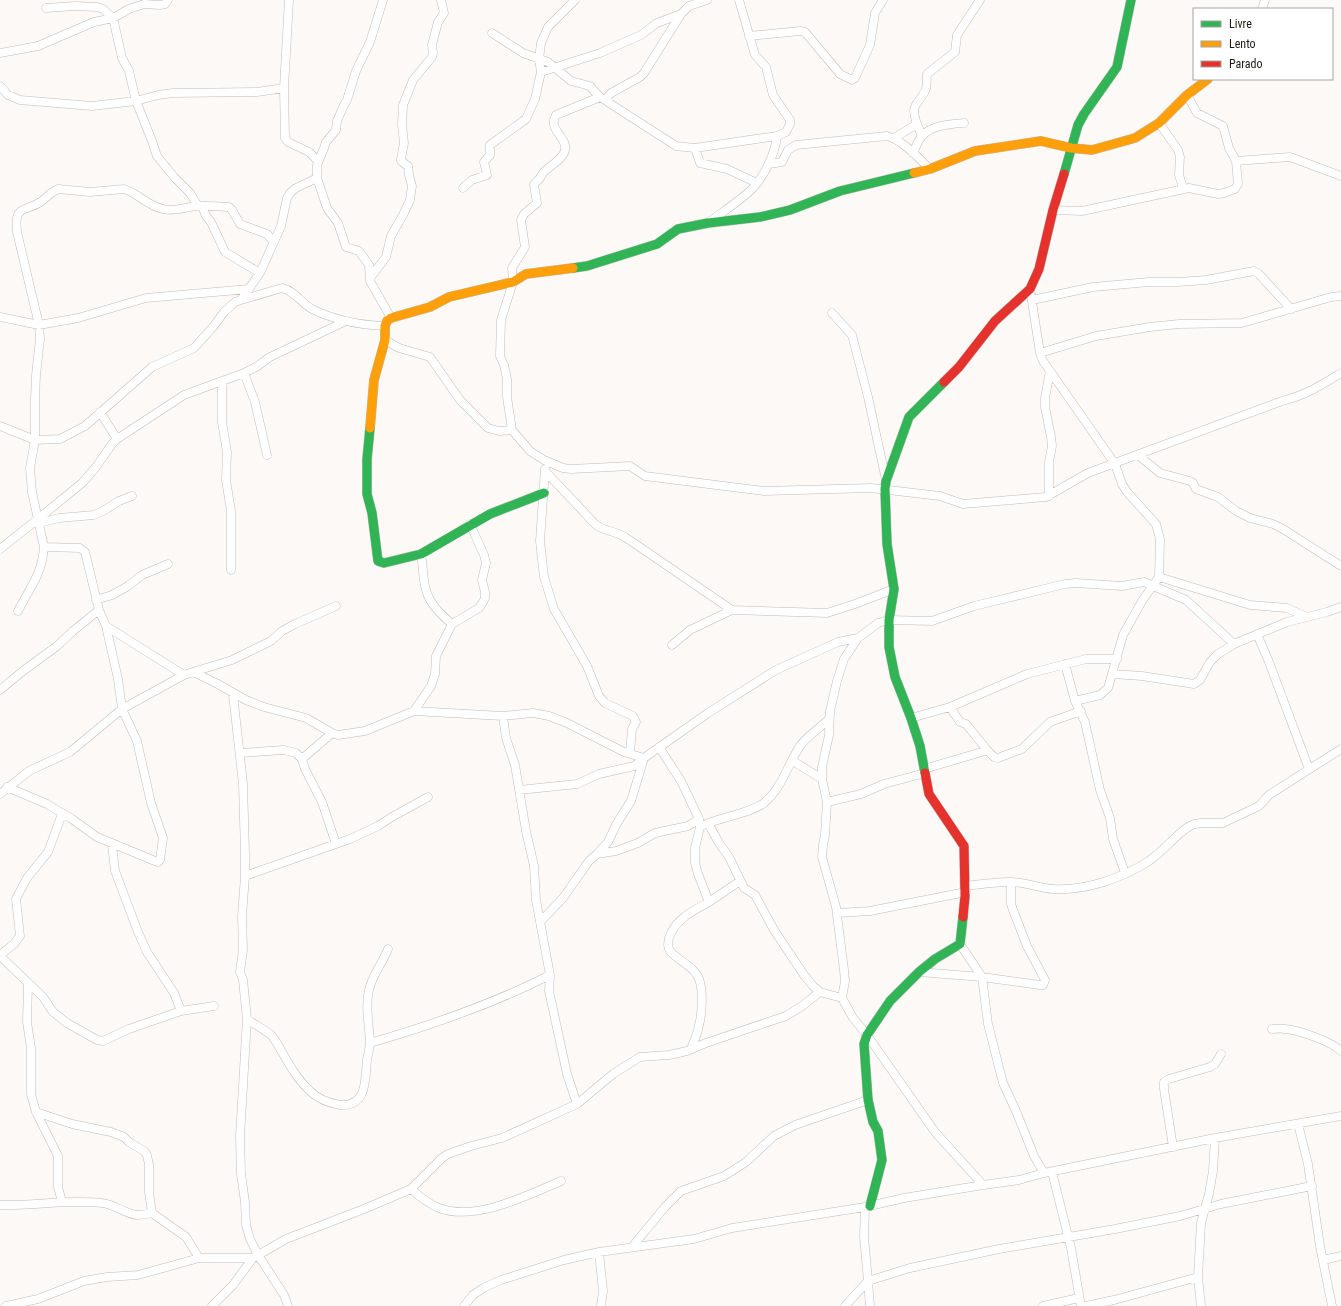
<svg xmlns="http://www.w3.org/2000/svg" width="1341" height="1306" font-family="'Roboto Condensed',sans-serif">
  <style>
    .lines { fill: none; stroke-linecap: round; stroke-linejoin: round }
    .street-casing { stroke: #c0bcb9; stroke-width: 9 }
    .fast-casing { stroke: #c0bcb9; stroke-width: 10 }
    .slow-casing { stroke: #c0bcb9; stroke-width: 10 }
    .jam-casing { stroke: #c0bcb9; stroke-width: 10 }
    .street { stroke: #fffefe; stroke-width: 8 }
    .fast { stroke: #30b455; stroke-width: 9 }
    .slow { stroke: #ff9f0a; stroke-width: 9 }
    .jam { stroke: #e5322d; stroke-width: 9 }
  </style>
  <rect width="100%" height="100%" fill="#fcf9f7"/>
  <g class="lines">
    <defs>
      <path id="street" d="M289 0 284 88 285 138 288 142 309 152 318 161
        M383 0 370 42 356 71 347 100 344 105 337 121 336 130 326 142 324 148 317 165V178L327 208 338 223 346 247 359 251 369 265 370 281 391 318
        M46 8 75 6 97 7 103 9 113 18 122 58 129 71 136 101 152 141 157 156 175 178 190 193 198 206
        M1262 9 1265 0
        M492 33 523 53 548 62 571 81 590 86 595 92 600 97 676 146 695 148 700 163 727 169 757 183
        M749 36 800 31 805 32 840 74 852 80 855 78 870 45 875 13 883 0
        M0 53 38 46 94 22 113 18 129 9 144 4 160 5 165 4 168 0
        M541 72 600 53 641 35 657 23 681 14
        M0 86 8 95 20 100 92 106 136 101 158 95 173 93 257 92 284 88
        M600 97 556 115C547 130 568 137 565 150 563 160 550 165 543 173 542 174 541 177 540 178 538 181 535 182 534 185L537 203 524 214 521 220 525 247 512 268 513 282 501 320 500 356 504 365 507 379V397L512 430 530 451 544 460 563 468 571 469 630 466 645 476 764 491 871 488 940 496 963 504 1046 497 1088 473 1282 401C1306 395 1320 386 1341 373
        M605 100 611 93 640 77 644 73 681 14 689 6 707 0
        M1159 123 1178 150 1180 157 1179 175 1183 188
        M917 124C910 104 917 106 925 91 928 86 926 79 927 74L955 52 957 35 980 0
        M894 138 917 124 922 136
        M695 148 777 136
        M913 153C916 147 918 140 922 136 932 125 951 124 964 123
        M1236 161 1290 157 1341 176
        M769 164 782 162 788 150 796 145 887 136C904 141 917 157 930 169
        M463 188 472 180 487 175 484 162 490 155V145L526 119 535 99 541 72 539 59 541 43 548 27 575 0
        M202 206 206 216 211 222 225 252 260 273
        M1053 210 1082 211 1189 188 1218 194 1224 193 1235 189 1238 184 1236 161 1229 148 1223 126 1197 113 1187 95
        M708 223C722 212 740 201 752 189 765 175 775 154 777 136L786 132 790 124V120L773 95 766 67 755 55 739 0
        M370 278 386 257 391 236 403 215 410 200 412 186 409 175 408 166 401 161V159L404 143 402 125 403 105 413 80 432 57 433 53 432 45 438 22 444 13 441 0
        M1030 289 1040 353 1043 361 1115 464 1122 484 1127 492 1156 524 1160 539 1159 577 1142 601 1123 635 1108 688 1100 695 1075 701 1085 722 1100 790 1110 818 1113 839 1125 873
        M241 300 282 288C295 291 301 303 312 309 334 320 361 325 385 326
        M1032 300 1093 287 1149 282H1178L1206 280 1254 271 1259 274 1291 309
        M832 313 852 335 868 397 886 480
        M0 317 39 325 78 318 146 298 249 289
        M385 340 399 348 430 357 460 400 488 428 499 431 512 430
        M1040 353 1096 336 1150 327 1179 324 1242 323 1331 297 1341 296
        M244 373 255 402 267 455
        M222 381V422L227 452 226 480 231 511V570
        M100 412 117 439
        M0 426 35 440 60 439 85 426 152 367 194 348 213 327 224 312 235 302 241 300 260 273 281 226 287 198 290 193 296 188 317 178
        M1138 455 1160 473 1190 481 1193 483 1196 489 1218 497 1236 511 1250 518 1273 524 1283 529 1341 566
        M545 469 540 541 544 577 554 609 587 666 599 696 605 703 633 716 636 722 632 729 630 753
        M546 472 596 525C604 531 615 531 625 537L732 610 827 613 855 604 894 589
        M1049 496V462L1052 446 1051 437 1045 407V398L1050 371
        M39 523 59 518 94 515 103 511 119 501 132 496
        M0 549 38 519 82 483 96 467 112 444 117 439 184 395 244 373 256 367 270 357 346 321
        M421 554C424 570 422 589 432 603 437 611 445 618 452 624
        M1159 577 1250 605 1287 608 1307 617
        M96 600 112 595 128 586 142 575 168 564
        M18 611C30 587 42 575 44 547
        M106 626 184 675
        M1257 634 1269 662 1309 769
        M672 645 690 630 732 610
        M1065 664 1075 701
        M193 672 232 660 271 641 282 631 295 624 336 606
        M1113 674 1142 676 1194 684 1200 680 1210 662 1218 654 1234 644 1287 622 1327 612 1341 607
        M0 690 23 671 57 646 73 631 99 610
        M233 694 243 784 245 853V876L242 916 243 950 240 972 243 980 247 1019 240 1136 241 1174 245 1202 246 1225 250 1239 258 1255 284 1295 288 1306
        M950 707 960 722 966 724 987 750
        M414 711 431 686 435 674 436 656 452 624 479 608 483 602 485 598V592L482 580 486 563 484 555 470 524
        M503 716 506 738 515 765 526 831 534 866 536 900 550 975 549 991 567 1074 577 1104
        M911 718 950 707 1027 674 1086 659H1117
        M659 747 681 781 699 819 700 827 695 848V863L698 874 709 902C693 911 675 919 669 938 668 943 667 948 671 952 680 962 697 968 700 982 703 993 702 1015 699 1025 698 1033 694 1041 691 1049
        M240 753 284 750 296 753 302 759 305 769 322 802 336 844
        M302 759 332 733
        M793 761 822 779
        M924 769 985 751 987 750 994 757 998 758 1022 749 1050 722 1081 711
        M7 787 47 804 72 819 97 837 155 861 158 862 160 860 163 838 151 803 137 741 122 709 118 679 106 626 99 610 85 552 80 548 44 547 32 492 30 468 35 440V399L36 375 40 339 39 325 17 232C14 203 25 213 42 201 47 197 51 192 58 189L90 192 124 189C138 193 147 206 163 209 173 212 186 207 197 206 207 205 218 207 229 207L232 210 240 224 267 234 274 242
        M519 790 577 784 599 774 634 766 644 758
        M0 794 29 771 70 752 122 709 184 675 193 672 216 683 246 700 264 707 306 718 332 733 338 735 365 731 414 711 503 716 533 713 549 716 567 723 624 752 644 758 708 713 776 670 838 642 858 638
        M827 802 861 794 884 784 925 773
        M708 823 719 843 729 857 744 888 755 895 774 930 804 975 813 986 820 992
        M704 825C721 817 751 813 764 803 782 788 788 764 800 746 806 737 821 727 829 719
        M112 844 115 871 138 932 147 952 174 993 181 1011
        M597 854 616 851 638 843 655 833 688 826 699 819
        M245 876 350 839 378 826 392 817 428 797
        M966 886C981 884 996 882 1011 882 1025 882 1039 888 1053 889 1086 891 1122 878 1149 861 1163 851 1174 837 1188 827L1194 824 1201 823H1223L1259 806 1269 795 1341 749
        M709 902 740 881
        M837 913 870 911 966 892
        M540 922 563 898 589 861 597 854 608 842 617 823 631 801 644 758
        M960 944 982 977 988 1024 1003 1083 1016 1111 1034 1156 1044 1173
        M0 955 14 944 20 936 16 899 27 878 48 852 62 814
        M0 956 43 997 53 1012 67 1023 97 1040 103 1041 129 1029 181 1011 214 1006
        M919 972 982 977 1040 985H1043L1045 980 1027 946 1013 910 1011 904V882
        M28 984 27 1022 31 1048V1094L36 1112 58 1156V1187L62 1202
        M247 1019C255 1025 266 1030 272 1036 276 1041 279 1047 282 1052 290 1066 298 1080 310 1091 319 1100 329 1103 340 1105 368 1107 365 1078 367 1060 368 1054 370 1047 370 1041 369 1025 365 1006 369 990 372 975 383 963 388 949
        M1272 1029C1276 1029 1280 1028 1285 1029 1299 1030 1330 1041 1341 1051
        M370 1043C432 1025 493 1004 550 975
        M36 1112 72 1124 111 1132 124 1137 129 1142 144 1151 147 1155 149 1165V1192L152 1213 186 1237 199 1258
        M1298 1124 1308 1164 1320 1246 1332 1306
        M1173 1147 1164 1089V1082L1169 1079 1210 1067 1215 1064 1221 1054
        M1052 1172 1071 1248 1081 1306
        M983 1185 935 1132 867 1035 853 1018 842 998 845 981 844 970 836 907 822 857 823 845 825 835 827 802 822 779V767L829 735 830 711 837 681 844 659 858 638 878 623 889 620 932 621 974 606 1065 584 1076 583 1122 586 1144 582 1186 600 1234 644
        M411 1189C420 1197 429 1204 439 1208 476 1222 528 1195 561 1181
        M0 1205C34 1206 68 1199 102 1203 115 1204 125 1214 137 1215 142 1215 148 1214 152 1213
        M632 1247 665 1207 681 1191 724 1176 746 1162 774 1136 795 1125 868 1100
        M599 1252 603 1291 601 1306
        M1323 1260 1341 1256
        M6 1306 38 1299 84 1281 107 1277 138 1275 199 1258H253L286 1239 364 1209 411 1189 442 1158 448 1154 471 1146 502 1138 577 1104 613 1074 640 1057 669 1055 687 1051 706 1043 771 1021 786 1016 802 1006 820 992 842 998
        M212 1306 233 1285 253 1258
        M464 1306 473 1295 485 1287 501 1280 564 1260 599 1252 694 1239 732 1228 865 1207 904 1198 983 1185 1019 1180 1044 1173 1215 1138 1341 1116
        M845 1306 868 1281 864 1237 865 1207
        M870 1306 868 1281 910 1268 999 1249 1115 1229 1180 1216 1221 1204 1312 1186
        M1043 1306 1079 1298
        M1086 1306 1114 1300 1198 1277
        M1201 1306 1198 1277 1201 1223 1209 1194 1213 1171 1215 1138"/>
      <path id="fast" d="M1064 174 1078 125 1084 114 1117 67 1131 0
        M573 268 587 266 657 244 678 229 708 223 760 217 790 210 840 191 914 173
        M370 428 367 459V494L372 513 378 561 384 563 421 554 490 514 544 493
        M925 773 920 746 911 718 895 677 889 647V620L894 589 887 544 885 489 886 481 909 417 944 382
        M870 1206 882 1160 878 1131 873 1122 868 1100 864 1044 867 1035 890 1001 919 972 935 959 960 944 963 917"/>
      <path id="slow" d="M914 173 930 169 975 151 1041 141 1071 148 1092 150 1135 138 1159 123 1187 95 1208 79
        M370 428 374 380 385 340V326L387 321 391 318 430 307 449 297 513 282 526 274 573 268"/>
      <path id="jam" d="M944 382 959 367 995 321 1030 289 1039 269 1053 210 1064 174
        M925 773 929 794 964 846 965 896 963 917"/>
    </defs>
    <use href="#street" class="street-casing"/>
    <use href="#fast" class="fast-casing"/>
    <use href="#slow" class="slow-casing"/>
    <use href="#jam" class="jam-casing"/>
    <use href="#street" class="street"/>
    <use href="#fast" class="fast"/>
    <use href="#slow" class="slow"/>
    <use href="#jam" class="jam"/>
  </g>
  <rect x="1193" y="8" width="140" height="72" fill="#ffffff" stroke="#a5a3a1"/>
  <rect x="1201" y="21" width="20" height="6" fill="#30b455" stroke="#a5a3a1"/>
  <text x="1229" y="28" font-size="12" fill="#1d1914">Livre</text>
  <rect x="1201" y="41" width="20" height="6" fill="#ff9f0a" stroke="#a5a3a1"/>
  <text x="1229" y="48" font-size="12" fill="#1d1914">Lento</text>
  <rect x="1201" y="61" width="20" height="6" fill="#e5322d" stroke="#a5a3a1"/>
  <text x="1229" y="68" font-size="12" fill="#1d1914">Parado</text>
</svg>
